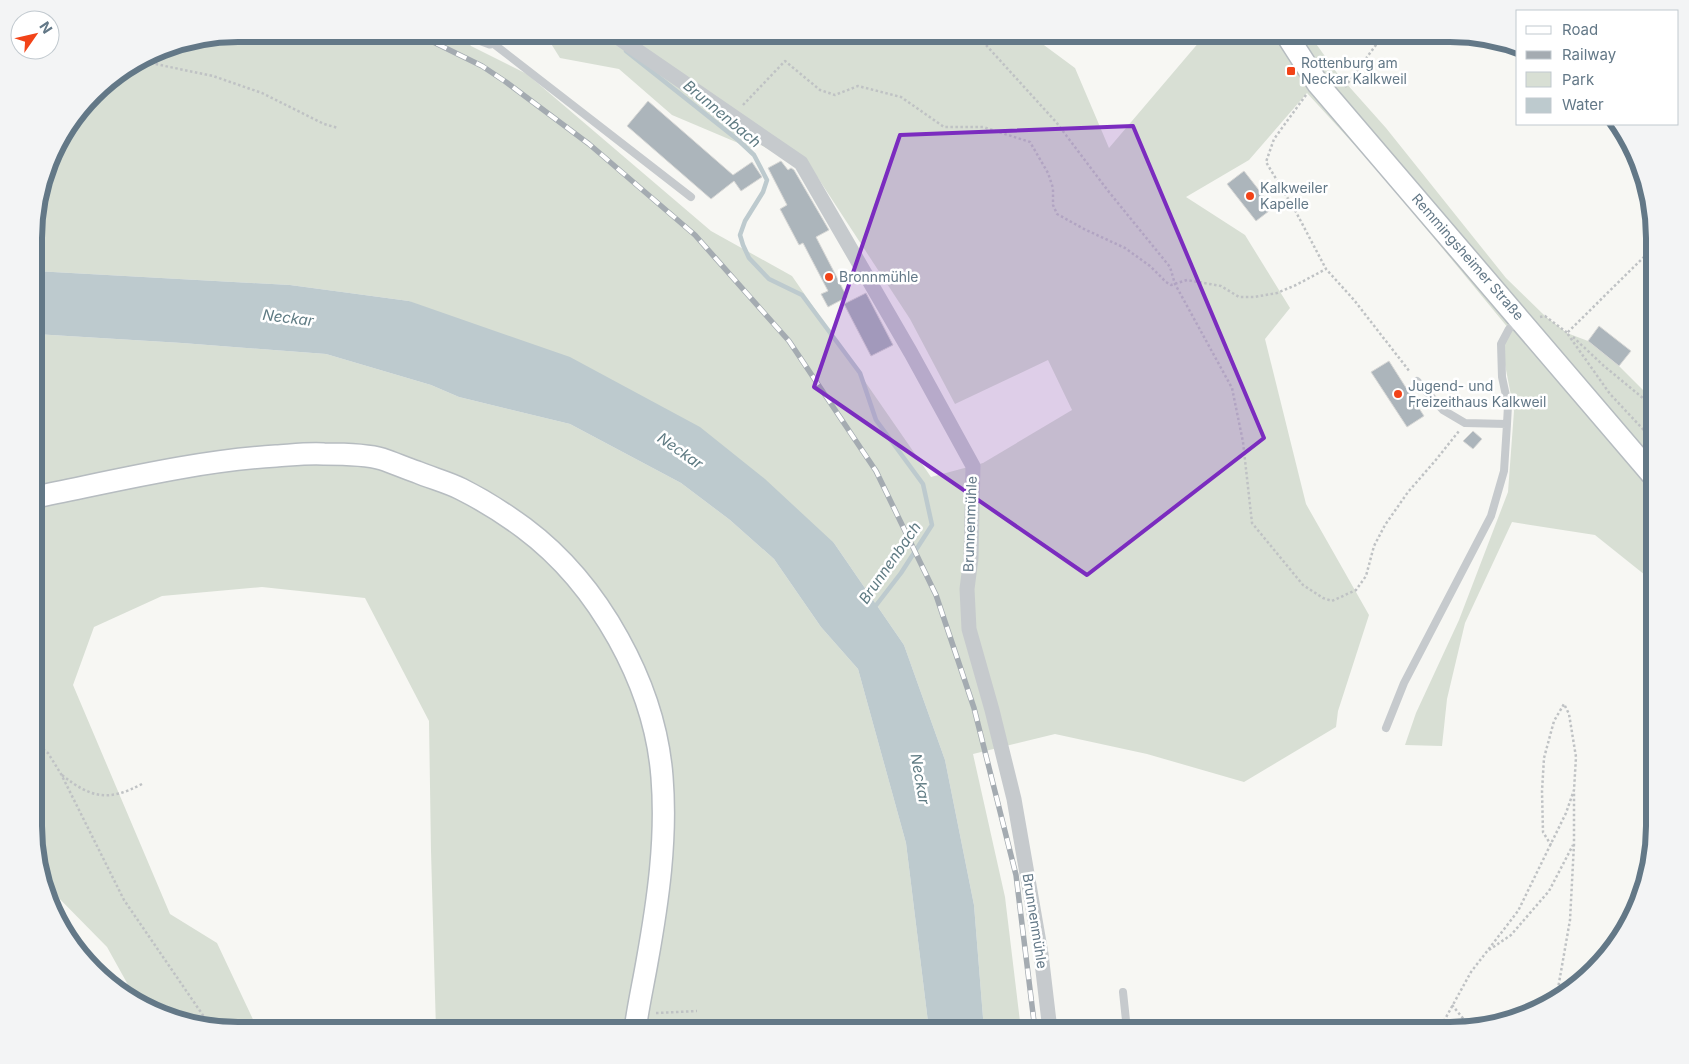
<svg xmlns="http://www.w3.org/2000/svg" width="1689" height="1064" font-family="Inter,sans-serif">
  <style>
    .green { fill: #d8dfd4 }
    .water { fill: #bdcace }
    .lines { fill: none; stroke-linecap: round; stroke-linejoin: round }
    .stream { stroke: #bdcace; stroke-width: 4.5 }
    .building { fill: #acb5bb; stroke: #d8d8d6 }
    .secondary-casing { stroke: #b6bcc0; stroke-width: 24 }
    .path { stroke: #bfc2c4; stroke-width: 2.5; stroke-dasharray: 2.5 2.5; stroke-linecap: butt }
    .lane { stroke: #c6cacd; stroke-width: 8 }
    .street { stroke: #c6cacd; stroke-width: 15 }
    .secondary { stroke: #fff; stroke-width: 21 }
    .rail-casing { stroke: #a4abb1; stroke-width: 5.5 }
    .rail { stroke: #fff; stroke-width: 4; stroke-dasharray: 11; stroke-linecap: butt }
    .marked { fill: #7b2cbf; fill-opacity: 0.2; stroke: #7b2cbf; stroke-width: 4; stroke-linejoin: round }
    .poi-dot { fill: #f24318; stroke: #fff; stroke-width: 2 }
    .labels { text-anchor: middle; stroke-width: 5; stroke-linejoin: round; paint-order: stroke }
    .poi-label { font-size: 14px; fill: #637887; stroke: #fff; text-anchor: start }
    .street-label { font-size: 14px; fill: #637887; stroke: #fff }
    .water-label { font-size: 15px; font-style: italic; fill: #5f7b83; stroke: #fff }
    .rim { fill: none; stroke: #637887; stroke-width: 6 }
  </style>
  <rect width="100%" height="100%" fill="#f7f7f3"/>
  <path class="green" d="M238 34H461L471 46 527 74 711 231 792 276 931 477 983 463 1072 410 1048 360 955 404 910 319 818 178 761 145 750 148 672 115 619 69 560 58 545 34H1029L1075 68 1109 148 1206 34H1309L1337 73 1386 128 1506 278 1545 316 1567 333 1588 341 1619 366 1655 402V583L1595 535 1512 522 1465 623 1447 699 1442 746 1405 745 1416 713 1459 620 1508 492 1514 411 1501 344 1509 329 1382 175 1307 93 1249 160 1186 197 1245 235 1290 308 1265 339 1306 504 1369 615 1338 711 1336 727 1244 782 1147 754 1055 734 973 754 1005 897 1021 1030H984L974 905 945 760 904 645 834 543 409 301 290 285 35 271V212L55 148 103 85 160 49Z
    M35 334 182 343 326 354 431 385 459 397 570 424 681 483 730 520 774 559 821 627 858 669 906 843 929 1030H436L431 851 429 721 365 598 262 587 162 596 94 627 73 685 170 914 217 943 258 1030H238L185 1023 137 1001 107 947 46 885 35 852Z"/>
  <path class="water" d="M35 271 290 285 409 301 570 357 700 427 765 479 834 543 904 645 945 760 974 905 984 1030H929L906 843 858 669 821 627 774 559 730 520 681 483 570 424 459 397 431 385 326 354 182 343 35 334Z"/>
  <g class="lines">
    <path class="stream" d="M600 34 610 38
      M626 51 738 140 754 155 767 180 763 192 745 221 740 235 743 245 749 258 769 279 802 295 860 373 876 420 923 484 932 525 901 573 874 608"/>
  </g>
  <path class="building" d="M648 101 733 175 752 162 762 177 741 191 734 181 711 199 627 126Z
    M781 161 788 170 791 168 794 170 829 230 816 237 847 297 828 307 821 294 828 291 803 243 799 245 780 209 787 205 768 168Z
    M1244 171 1273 208 1256 221 1227 184Z
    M866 293 893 345 871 356 844 304Z
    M1599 326 1631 351 1619 366 1588 341Z
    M1389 361 1424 416 1407 427 1371 372Z
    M1473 431 1482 439 1473 449 1463 441Z"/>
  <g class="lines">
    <defs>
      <path id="secondary" d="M1286 34 1318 84 1655 478
        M35 497C115 481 195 461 276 456 292 455 308 453 324 454 341 454 366 454 382 459 394 463 405 468 417 472 431 478 447 482 461 489 483 500 505 514 524 528 599 584 655 685 662 777 667 839 658 901 647 962 643 985 638 1007 635 1030"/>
    </defs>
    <use href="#secondary" class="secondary-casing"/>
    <path class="path" d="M976 34 1056 122 1109 192 1170 267 1175 284 1232 388 1243 442 1252 523 1303 585 1323 598 1332 601 1356 590 1366 576 1374 546 1385 525 1408 492 1435 461 1459 431
      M1259 34 1269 37
      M141 61 213 76 262 93 324 124 338 128
      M1345 87 1384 34
      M1306 95 1274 139 1266 162 1296 212 1326 269 1354 300 1410 372
      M743 105 785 61 820 90 835 95 858 86 901 97 944 127H983L1030 142 1048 173 1053 188V205L1057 214 1084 229 1125 248 1150 266 1166 282 1171 285 1187 280 1221 286 1239 297H1254L1277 293 1296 285 1326 269
      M1655 246 1567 333 1610 394 1655 442
      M1540 317 1545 316 1569 334
      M1573 337 1604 366 1655 408
      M35 743 48 753 61 774 124 900 211 1027
      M62 775C91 798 108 802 142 784
      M1489 950 1511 935 1549 891 1573 845
      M1556 1000 1570 920 1574 844V793
      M1452 1005 1471 1028
      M656 1013 697 1011
      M1439 1030 1471 972 1518 911 1566 813 1574 790 1576 757 1569 714 1564 704 1554 721 1544 758 1542 791 1543 832 1551 845"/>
    <path class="lane" d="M490 41 691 197
      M1417 381 1443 410 1465 423 1507 424
      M1386 728 1404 683 1491 516 1504 471 1507 424 1508 405 1502 377 1501 344 1509 329 1518 320
      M1123 992 1127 1030"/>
    <path class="street" d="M471 34 490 41 501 34
      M613 34 801 163 911 353 973 466 971 558 967 589 969 629 992 710 1014 799 1041 954 1050 1030"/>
    <use href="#secondary" class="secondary"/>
    <defs>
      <path id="rail" d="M417 34 482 66 506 82 589 144 695 235 789 341 876 471 936 595 974 708 1016 875 1035 1030"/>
    </defs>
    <use href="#rail" class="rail-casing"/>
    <use href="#rail" class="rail"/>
  </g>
  <path class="marked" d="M1133 126 1264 438 1087 575 814 387 900 135Z"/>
  <g class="poi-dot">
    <rect x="1286" y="66" width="10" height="10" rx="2.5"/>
    <circle cx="1250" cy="196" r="5"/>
    <circle cx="829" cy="277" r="5"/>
    <circle cx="1398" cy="394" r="5"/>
  </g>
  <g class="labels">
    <g class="poi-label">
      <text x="1301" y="68">Rottenburg am<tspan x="1301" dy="16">Neckar Kalkweil</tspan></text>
      <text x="1260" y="193">Kalkweiler<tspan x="1260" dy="16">Kapelle</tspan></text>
      <text x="839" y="282">Bronnmühle</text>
      <text x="1408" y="391">Jugend- und<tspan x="1408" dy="16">Freizeithaus Kalkweil</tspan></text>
    </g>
    <g class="street-label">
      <text transform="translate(1468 257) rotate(49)" y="5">Remmingsheimer Straße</text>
      <text transform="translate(970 524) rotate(-88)" y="5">Brunnenmühle</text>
      <text transform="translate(1035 921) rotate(81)" y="5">Brunnenmühle</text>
    </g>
    <g class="water-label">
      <text transform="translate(722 114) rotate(40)" y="5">Brunnenbach</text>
      <text transform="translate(288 318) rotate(7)" y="5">Neckar</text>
      <text transform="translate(680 451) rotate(35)" y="5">Neckar</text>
      <text transform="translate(890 563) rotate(-55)" y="5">Brunnenbach</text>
      <text transform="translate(920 779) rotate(80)" y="5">Neckar</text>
    </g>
  </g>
  <path d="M0 0H1689V1064H0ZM238 42H1450A196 196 0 0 1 1646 238V826A196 196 0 0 1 1450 1022H238A196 196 0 0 1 42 826V238A196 196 0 0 1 238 42Z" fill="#f3f4f5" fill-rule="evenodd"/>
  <path class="rim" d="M238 42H1450A196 196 0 0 1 1646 238V826A196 196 0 0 1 1450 1022H238A196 196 0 0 1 42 826V238A196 196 0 0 1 238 42Z"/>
  <rect x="1516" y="10" width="162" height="115" fill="#ffffff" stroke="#c1c9cf"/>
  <rect x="1526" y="26" width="25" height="8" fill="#ffffff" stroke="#c1c9cf"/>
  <text x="1562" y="35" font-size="15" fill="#637887">Road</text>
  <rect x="1526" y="51" width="25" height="8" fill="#a4abb1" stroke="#c1c9cf"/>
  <text x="1562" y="60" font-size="15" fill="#637887">Railway</text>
  <rect x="1526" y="72" width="25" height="15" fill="#d8dfd4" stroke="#c1c9cf"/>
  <text x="1562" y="85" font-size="15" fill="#637887">Park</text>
  <rect x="1526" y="98" width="25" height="15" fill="#bdcace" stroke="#c1c9cf"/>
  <text x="1562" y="110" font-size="15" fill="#637887">Water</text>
  <g transform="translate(35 35) rotate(56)"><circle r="24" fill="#ffffff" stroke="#c1c9cf"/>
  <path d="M0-4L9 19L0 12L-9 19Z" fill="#f24318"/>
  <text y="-8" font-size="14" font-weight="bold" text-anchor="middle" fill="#637887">N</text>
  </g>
</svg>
